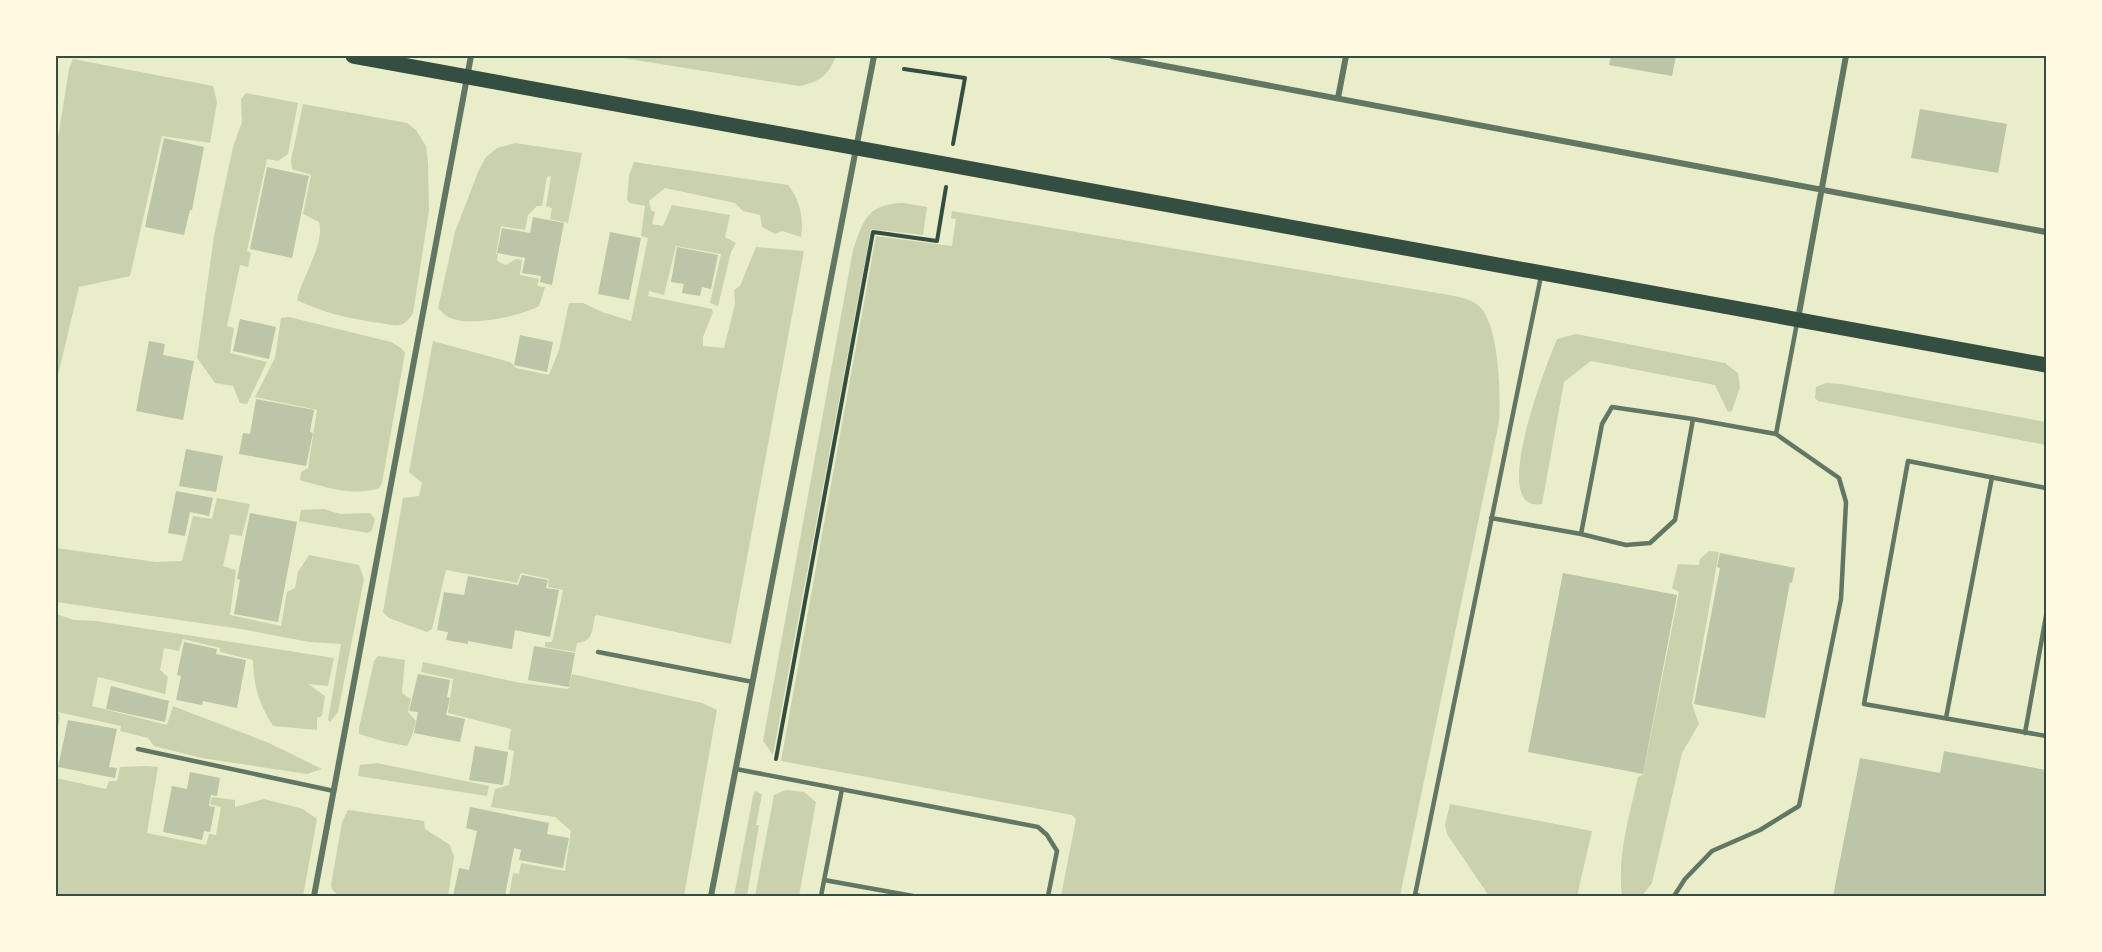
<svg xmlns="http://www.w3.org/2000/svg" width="2102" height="952" font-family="Barlow,sans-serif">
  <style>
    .green { fill: #cad2ad }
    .building { fill: #bcc5a7 }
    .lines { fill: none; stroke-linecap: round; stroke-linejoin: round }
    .path { stroke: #344e41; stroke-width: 4 }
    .service { stroke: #617663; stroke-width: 4.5 }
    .minor { stroke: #617663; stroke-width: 6 }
    .primary { stroke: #344e41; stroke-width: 15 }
    .neatline { fill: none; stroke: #344e41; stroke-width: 2 }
  </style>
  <rect width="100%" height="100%" fill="#e9edc9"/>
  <path class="green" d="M610 56H836C828 75 821 82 799 86Z
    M73 59 213 86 217 102 210 143 162 136 130 276 79 287 58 375V432L56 439V150L69 69Z
    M246 93 298 103 288 154 278 161 267 159 247 251 251 253 248 267 240 265 227 326 234 328 230 353 267 362 247 404 240 403 233 386 215 383 197 358 214 236 233 147 242 122 241 99Z
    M303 104 407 123 416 130 426 146 428 163 429 211 413 313C410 318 406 324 399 325 394 326 386 324 380 323 352 319 323 313 297 300 302 277 325 244 319 222L303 214 311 175 292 169 291 160Z
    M515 143 582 153 568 223 550 219 552 208 546 206 551 176 547 177 542 206H537L528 215 525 230 501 226 496 254H498L497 261 506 265 516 259 522 260 520 275 539 279 537 286 545 287 539 306C522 316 473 326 453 319 447 317 442 313 438 308L455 232 478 172 486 157 497 148Z
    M634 162 788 185C800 200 804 218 801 237L782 231 775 234 762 227 760 215 743 211 735 203 665 188 649 201 651 210 655 212 652 224 663 226 672 205 730 215 725 237 736 243 731 252 718 306 710 303 721 254 676 246 664 295 649 291 648 296 712 309 713 312 703 337V346L724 348 735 304 734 290 740 286 756 247 804 251 731 644 597 615 595 616C592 630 593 642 577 643L575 652 545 647V642H552L563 590 548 587 549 579 521 573 517 583 446 570 432 629 427 632 389 618 383 612 403 498 419 496 422 483 409 472 433 341 510 362 516 368 549 375 559 350 569 303H583L602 312 631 321 648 238 641 236 645 206 630 203 627 200 629 176Z
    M904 203 927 207 923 235 871 229 773 755 763 741 853 250C864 218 868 204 904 203Z
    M952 211 1449 295C1459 297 1472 299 1480 307 1499 326 1501 395 1499 422L1400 896H1061L1076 819 1072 815 781 761 876 236 952 246 956 219 951 218Z
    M289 317 391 342 401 348 405 353 382 483 379 488C354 497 324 487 300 480L301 472 308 468 317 410 255 397 275 358 281 318Z
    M1576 334 1725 363 1738 373 1740 387 1732 411 1728 412 1715 385 1591 361 1564 382 1542 504C1486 514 1549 359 1557 339Z
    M1826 383 1841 384 2046 422V445L1818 401 1815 398 1816 387Z
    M217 498 250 504 242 536 230 534 223 566 236 570 230 615 281 626 287 592 295 588 298 572 309 555 359 565 364 579 338 712 330 722 328 720 341 644 309 642 241 629 56 602V548L156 562 182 561 193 516 212 519Z
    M324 509 340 514 370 513 375 519 372 530 368 533 299 521 301 510Z
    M1709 551 1719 552 1692 704 1699 724 1682 753 1652 883 1642 896H1622C1617 856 1629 817 1638 777L1643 775 1679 592 1672 588 1678 564 1699 565 1700 559Z
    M56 614 74 620 96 621 334 658 328 686 308 684 325 696 322 716 317 718V730L273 726C258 702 254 687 253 660L220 652V648L183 639 179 651 164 648 160 670 168 677 165 694 98 677 92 706 167 725 173 706 269 743 322 769 307 774 202 758 154 746 148 738 120 731 121 726 58 712 60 718 56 736Z
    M378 656 405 660 402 693 411 699 408 712 416 721 412 736 407 746 386 742 359 734V728L374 661Z
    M423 662 521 683 567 689 569 688 572 674 702 703 717 710 684 896H509L513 873 519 874 521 863 565 871 571 831 555 817 491 807 495 789 509 785 514 751 508 749 511 729 448 713 453 679 421 672Z
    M377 763 489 786 487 796 358 776 360 765Z
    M145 766 158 767 147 833 206 845 209 834 216 835 221 807 210 804 212 797 235 800V807L264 799 303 809 317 819 303 896H56V778L106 789 109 781H117L120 767Z
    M786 790 804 792 816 802 799 896H755L774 795Z
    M755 791 762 794 756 825H759L747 896H734L753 796Z
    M1450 804 1592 831 1577 896H1489L1447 834 1445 825Z
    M348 810 424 821 425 829 450 845 454 857 448 896H340C335 893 332 891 331 885L342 822Z"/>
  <path class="building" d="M1611 56H1676L1672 76 1609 65Z
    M1920 109 2007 124 1998 173 1911 158Z
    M164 138 204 147 192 210H190L184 235 145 227Z
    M267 167 309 176 292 258 250 249Z
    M533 217 564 223 552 285 540 282 541 276 522 273 525 258 497 253 502 228 530 233Z
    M610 232 641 238 629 300 598 294Z
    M677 247 718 255 711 289 702 287 700 296 682 293 684 284 671 282Z
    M240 319 276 327 269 359 233 351Z
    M520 335 553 342 547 372 514 365Z
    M149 341 165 344 163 355 194 361 183 420 136 411Z
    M256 399 314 410 310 432 313 433 306 466 239 454 243 433 250 434Z
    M186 449 223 456 216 492 179 486Z
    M176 491 213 498 209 516 190 512 185 536 168 533Z
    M250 513 297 522 278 622 234 614 240 580 237 579Z
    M1720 553 1795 568 1792 583 1790 582 1765 718 1694 704 1720 568 1717 567Z
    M1563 573 1677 595 1643 774 1528 752Z
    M522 575 548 580 546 588 559 590 550 637 515 630 512 649 468 641V644L446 640 448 632 437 630 444 592 464 595 468 576 518 585Z
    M184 642 217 649 216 654 246 660 237 708 203 701 202 705 176 700 181 676 177 675Z
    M534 646 575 653 569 687 528 680Z
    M418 674 450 680 447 697 450 698 446 715 465 719 460 742 414 733 418 712 409 711Z
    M111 686 169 701 165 722 106 709Z
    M68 720 117 729 109 767 117 768 115 778 58 767Z
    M475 746 508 752 503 785 469 780Z
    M1944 751 2046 770V896H1833L1860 758 1940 773Z
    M190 772 220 778 217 796 211 795 209 806 215 807 210 832 204 831 202 840 163 832 172 786 187 789Z
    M470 807 549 823 547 834 569 838 563 868 519 860 521 850 514 848 505 896H453L459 868 469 870 477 831 466 828Z"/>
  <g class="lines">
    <path class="path" d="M904 69 965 78 953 144
      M776 759 873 232 937 241 946 187"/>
    <path class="service" d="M1693 419 1776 434
      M2046 488 1908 461 1864 704 2046 736
      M1491 518 1581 534 1626 545 1650 543 1675 520 1693 419 1612 407 1602 424 1581 534
      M598 652 753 682
      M1946 718 1992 477
      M2025 733 2046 616
      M138 749 334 791
      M736 769 1038 827 1047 835 1057 851 1048 896
      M824 880 913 896
      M821 896 842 789
      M1420 896 1415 895 1541 276
      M1674 896 1685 879 1712 851 1760 830 1799 806 1841 599 1846 502 1839 478 1776 434 1797 323"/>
    <path class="minor" d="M1112 56 2046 232
      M1338 98 1346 56
      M1798 319 1846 56
      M314 896 471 56
      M711 896 874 56"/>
    <path class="primary" d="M353 56 2046 365"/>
  </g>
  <rect width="2102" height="952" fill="none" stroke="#fefae0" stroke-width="114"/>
  <rect x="57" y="57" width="1988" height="838" class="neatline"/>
</svg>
